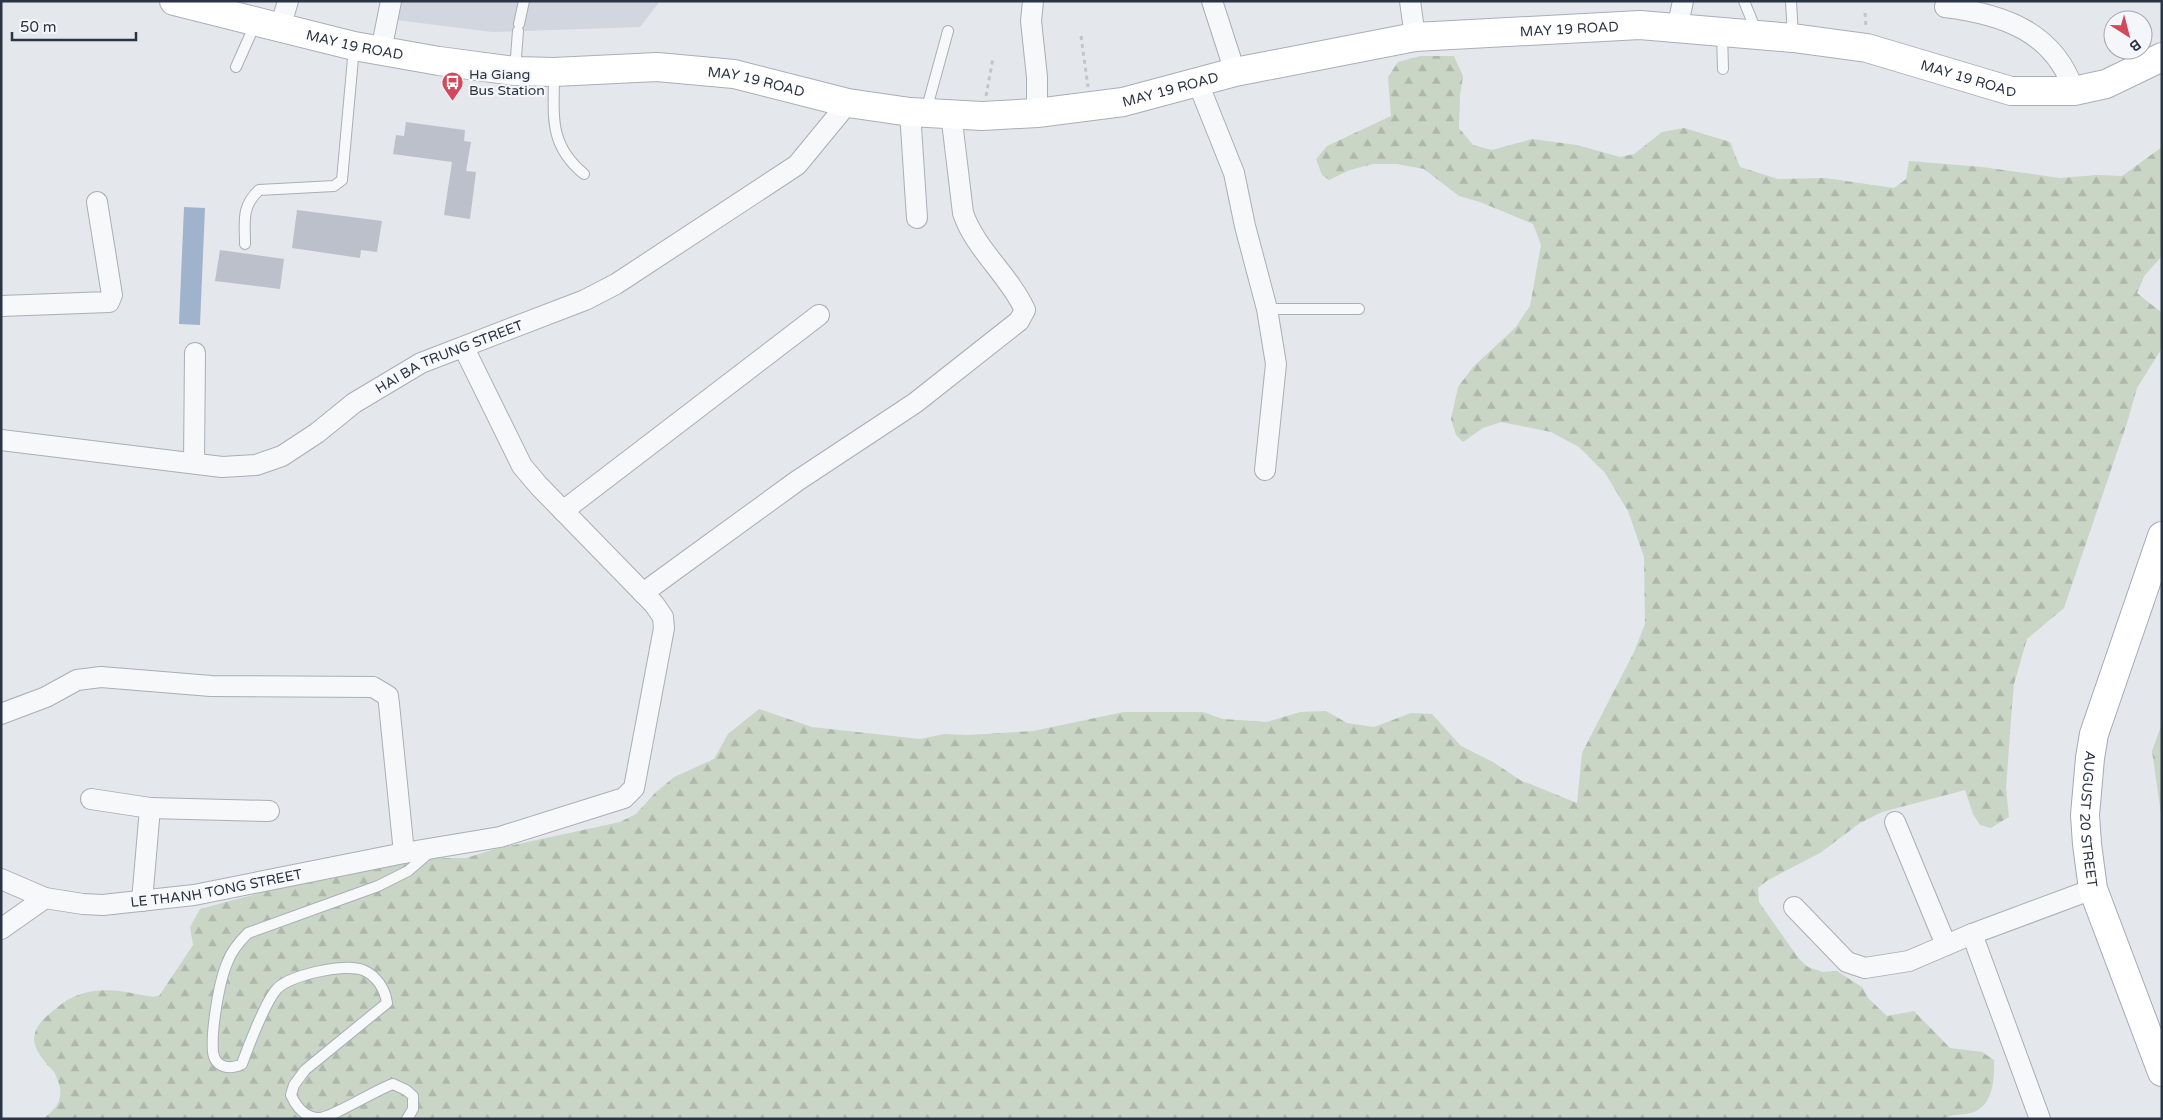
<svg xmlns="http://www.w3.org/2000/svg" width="2163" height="1120" font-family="'Varela Round',sans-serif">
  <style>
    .built { fill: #d2d6de }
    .forest { fill: url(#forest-firs) }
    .water { fill: #9fb4cc }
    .building { fill: #bbc0ca }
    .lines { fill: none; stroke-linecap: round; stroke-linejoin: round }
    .lane-casing { stroke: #a9aeb7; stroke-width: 12 }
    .street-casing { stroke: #a9aeb7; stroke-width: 22 }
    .secondary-casing { stroke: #a9aeb7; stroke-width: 30 }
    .primary-casing { stroke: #a3abb8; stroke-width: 30 }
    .path { stroke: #c2c5cb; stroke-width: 3; stroke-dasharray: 4 4; stroke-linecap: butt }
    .lane { stroke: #f7f8fa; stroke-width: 10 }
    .street { stroke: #f7f8fa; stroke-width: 20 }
    .secondary { stroke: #fff; stroke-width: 28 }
    .primary { stroke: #fff; stroke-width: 28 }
    .labels { text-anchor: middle; stroke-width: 4.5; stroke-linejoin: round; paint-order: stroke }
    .street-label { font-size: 14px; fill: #2b3445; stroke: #f4f6f9 }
    .poi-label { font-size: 14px; fill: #2b3445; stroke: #f4f6f9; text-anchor: start }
  </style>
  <defs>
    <pattern id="forest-firs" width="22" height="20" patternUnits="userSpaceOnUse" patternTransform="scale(1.25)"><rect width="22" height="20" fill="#c9d6c5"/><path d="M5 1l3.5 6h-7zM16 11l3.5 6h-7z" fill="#adb8ab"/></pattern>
  </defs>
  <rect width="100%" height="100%" fill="#e4e7ec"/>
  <path class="built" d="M402 1H660L640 27 492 32 396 20Z"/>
  <path class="forest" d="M1421 56H1454L1463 76 1460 96 1459 128 1473 145 1492 150 1532 139 1577 145 1620 157 1634 154 1662 132 1684 128 1730 142 1740 167 1778 179 1825 178 1894 188 1906 179 1909 161 1982 167 2060 178 2097 175 2122 176 2162 147V256L2145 275 2137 293 2162 313V348L2137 388 2127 423 2064 608 2027 639 2014 684 2012 706 2006 788 2009 817 1991 828 1980 825 1973 814 1965 790 1882 812 1860 823 1820 853 1768 880 1758 888 1759 902 1799 959 1808 967 1823 972 1837 971 1862 987 1868 998 1887 1016 1914 1011 1950 1048 1982 1052 1994 1060C1995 1077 1993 1105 1974 1112 1964 1116 1952 1113 1943 1119H43C48 1115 54 1110 57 1105 60 1101 61 1092 60 1087 54 1067 53 1073 42 1058 23 1033 42 1019 63 1003 83 988 112 988 136 994 145 995 150 998 159 996L193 945 190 927 200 909 391 858H466L495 849 620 822 636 814 655 793 674 777 714 759 728 734 759 709 812 727 920 739 944 734 968 735 1033 731 1124 712H1203L1223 719 1267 722 1300 712 1326 711 1347 723 1374 727 1411 713 1432 714 1461 746 1493 762 1520 780 1577 803 1582 753 1634 652 1645 624 1644 557 1628 511 1605 473 1579 447 1551 432 1501 422 1483 428 1463 442 1456 435 1451 419 1458 387 1473 367 1515 328 1530 306 1541 245 1533 224 1480 202 1459 196 1424 169 1397 164H1373L1350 170 1329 180 1322 175 1316 159 1327 146 1391 116 1388 77 1398 62Z
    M2162 723V821L2152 751Z"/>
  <path class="water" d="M184 207 205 208 200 325 179 324Z"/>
  <path class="building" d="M406 122 465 130 464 141 471 142 466 171 476 172 470 219 444 215 452 162 393 154 396 135 404 136Z
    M297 210 382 221 377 252 361 250 360 258 292 248Z
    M220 250 284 259 280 289 215 281Z"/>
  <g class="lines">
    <defs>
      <path id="lane" d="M1744 1 1757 33
        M1791 1 1793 37
        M519 24 524 1
        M1722 33 1723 69
        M236 67 256 22
        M515 70 518 31
        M554 73C554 116 548 144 584 174
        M926 111 948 31
        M245 244C245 221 241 207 259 190L334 186 342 180 354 47
        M1267 309H1359
        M407 1119 413 1109V1096L406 1090 393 1084C375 1090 332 1118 319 1118 305 1118 296 1106 291 1095L294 1085 305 1070 387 1003C385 989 377 976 363 970 345 963 288 975 276 990 265 1003 248 1047 242 1064 230 1070 215 1068 213 1052 211 1031 219 980 228 961 232 950 239 942 248 933L378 886 408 871 430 852"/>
      <g id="street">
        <path d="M1033 1 1031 21 1037 77V113"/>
        <path d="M1212 1 1235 72"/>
        <path d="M1410 1 1415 37"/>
        <path d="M1945 7C2002 14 2054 31 2074 91"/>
        <path d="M280 28 288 1"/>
        <path d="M1677 29 1683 1"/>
        <path d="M381 51 391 1"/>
        <path d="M1198 83 1234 173 1245 226 1267 309 1276 364 1265 470"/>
        <path d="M910 112 917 218"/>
        <path d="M1 306 109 302 112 295 97 202"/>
        <path id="s1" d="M1 440 222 467 256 465 282 456 317 433 354 403 421 363 585 300 616 284 797 165 848 103"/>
        <path d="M194 463 195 353"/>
        <path d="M563 511 819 315"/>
        <path d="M643 593 797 481 915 403 1019 321 1025 310C1009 275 975 249 963 213L951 113"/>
        <path d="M1 714 46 697 77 680 101 677 211 686 373 687 388 696 389 704 404 853"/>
        <path d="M91 799 150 808 142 901"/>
        <path d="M150 808 269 811"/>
        <path d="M1895 822 1946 945"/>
        <path id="s2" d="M1 879 45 898 83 904 103 905 194 895 404 853 500 837 624 798 634 788 664 628 663 617 654 604 539 486 522 466 464 348"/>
        <path d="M1794 907 1847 962 1865 968 1909 961 1972 934 2093 889"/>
        <path d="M1 929 45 898"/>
        <path d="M1972 934 2040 1119"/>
      </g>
      <g id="secondary">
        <path id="s3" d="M174 1 354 46 439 61 515 71 554 72 657 67 734 74 848 103 910 112 982 116 1037 113 1123 102 1235 72 1415 37 1640 25 1793 38 1867 48 2011 91H2074L2106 84 2162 57"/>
      </g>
      <g id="primary">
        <path id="s4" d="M2162 536 2094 734 2090 758 2085 815 2087 844 2093 889 2162 1072"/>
      </g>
    </defs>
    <use href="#lane" class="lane-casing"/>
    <use href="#street" class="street-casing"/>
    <use href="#secondary" class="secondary-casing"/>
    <use href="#primary" class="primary-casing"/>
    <path class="path" d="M1865 13 1866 27
      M1081 36 1088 87
      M986 96 993 58"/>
    <use href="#lane" class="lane"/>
    <use href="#street" class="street"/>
    <use href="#secondary" class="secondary"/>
    <use href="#primary" class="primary"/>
  </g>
  <defs>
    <symbol id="bus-pin" viewBox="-11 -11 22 30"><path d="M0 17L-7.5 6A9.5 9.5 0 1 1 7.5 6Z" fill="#d1495b" stroke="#f4f6f9"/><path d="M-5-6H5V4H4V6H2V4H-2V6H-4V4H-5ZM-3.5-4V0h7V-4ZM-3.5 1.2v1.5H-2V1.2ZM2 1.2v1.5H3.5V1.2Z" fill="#fff"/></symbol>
  </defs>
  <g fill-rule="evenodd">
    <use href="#bus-pin" x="440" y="70" width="25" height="34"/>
  </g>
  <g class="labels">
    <g class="street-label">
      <text dy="5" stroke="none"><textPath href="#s3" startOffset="1416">MAY 19 ROAD</textPath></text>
      <text dy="5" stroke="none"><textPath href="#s3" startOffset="186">MAY 19 ROAD</textPath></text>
      <text dy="5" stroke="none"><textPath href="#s3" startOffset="1821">MAY 19 ROAD</textPath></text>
      <text dy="5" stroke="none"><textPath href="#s3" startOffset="591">MAY 19 ROAD</textPath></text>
      <text dy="5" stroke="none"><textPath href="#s3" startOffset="1011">MAY 19 ROAD</textPath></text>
      <text dy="5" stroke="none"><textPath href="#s1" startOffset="480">HAI BA TRUNG STREET</textPath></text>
      <text dy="5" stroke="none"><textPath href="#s4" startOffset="295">AUGUST 20 STREET</textPath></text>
      <text dy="5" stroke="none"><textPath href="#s2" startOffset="221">LE THANH TONG STREET</textPath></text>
    </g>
    <g class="poi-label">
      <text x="469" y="79">Ha Giang<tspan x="469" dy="16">Bus Station</tspan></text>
    </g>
  </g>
  <rect width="2163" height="1120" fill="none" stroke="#2b3445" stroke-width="5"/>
  <g transform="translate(2128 35) rotate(144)"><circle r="24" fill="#f4f6f9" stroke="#a4a8b1"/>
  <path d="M0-4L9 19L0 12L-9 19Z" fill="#d1495b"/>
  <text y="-8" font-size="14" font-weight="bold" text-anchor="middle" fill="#2b3445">B</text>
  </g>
  <path d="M12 32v8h124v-8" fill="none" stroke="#2b3445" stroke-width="2.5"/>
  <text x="20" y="32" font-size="15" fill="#2b3445" stroke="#f4f6f9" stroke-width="4" paint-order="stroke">50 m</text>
</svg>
